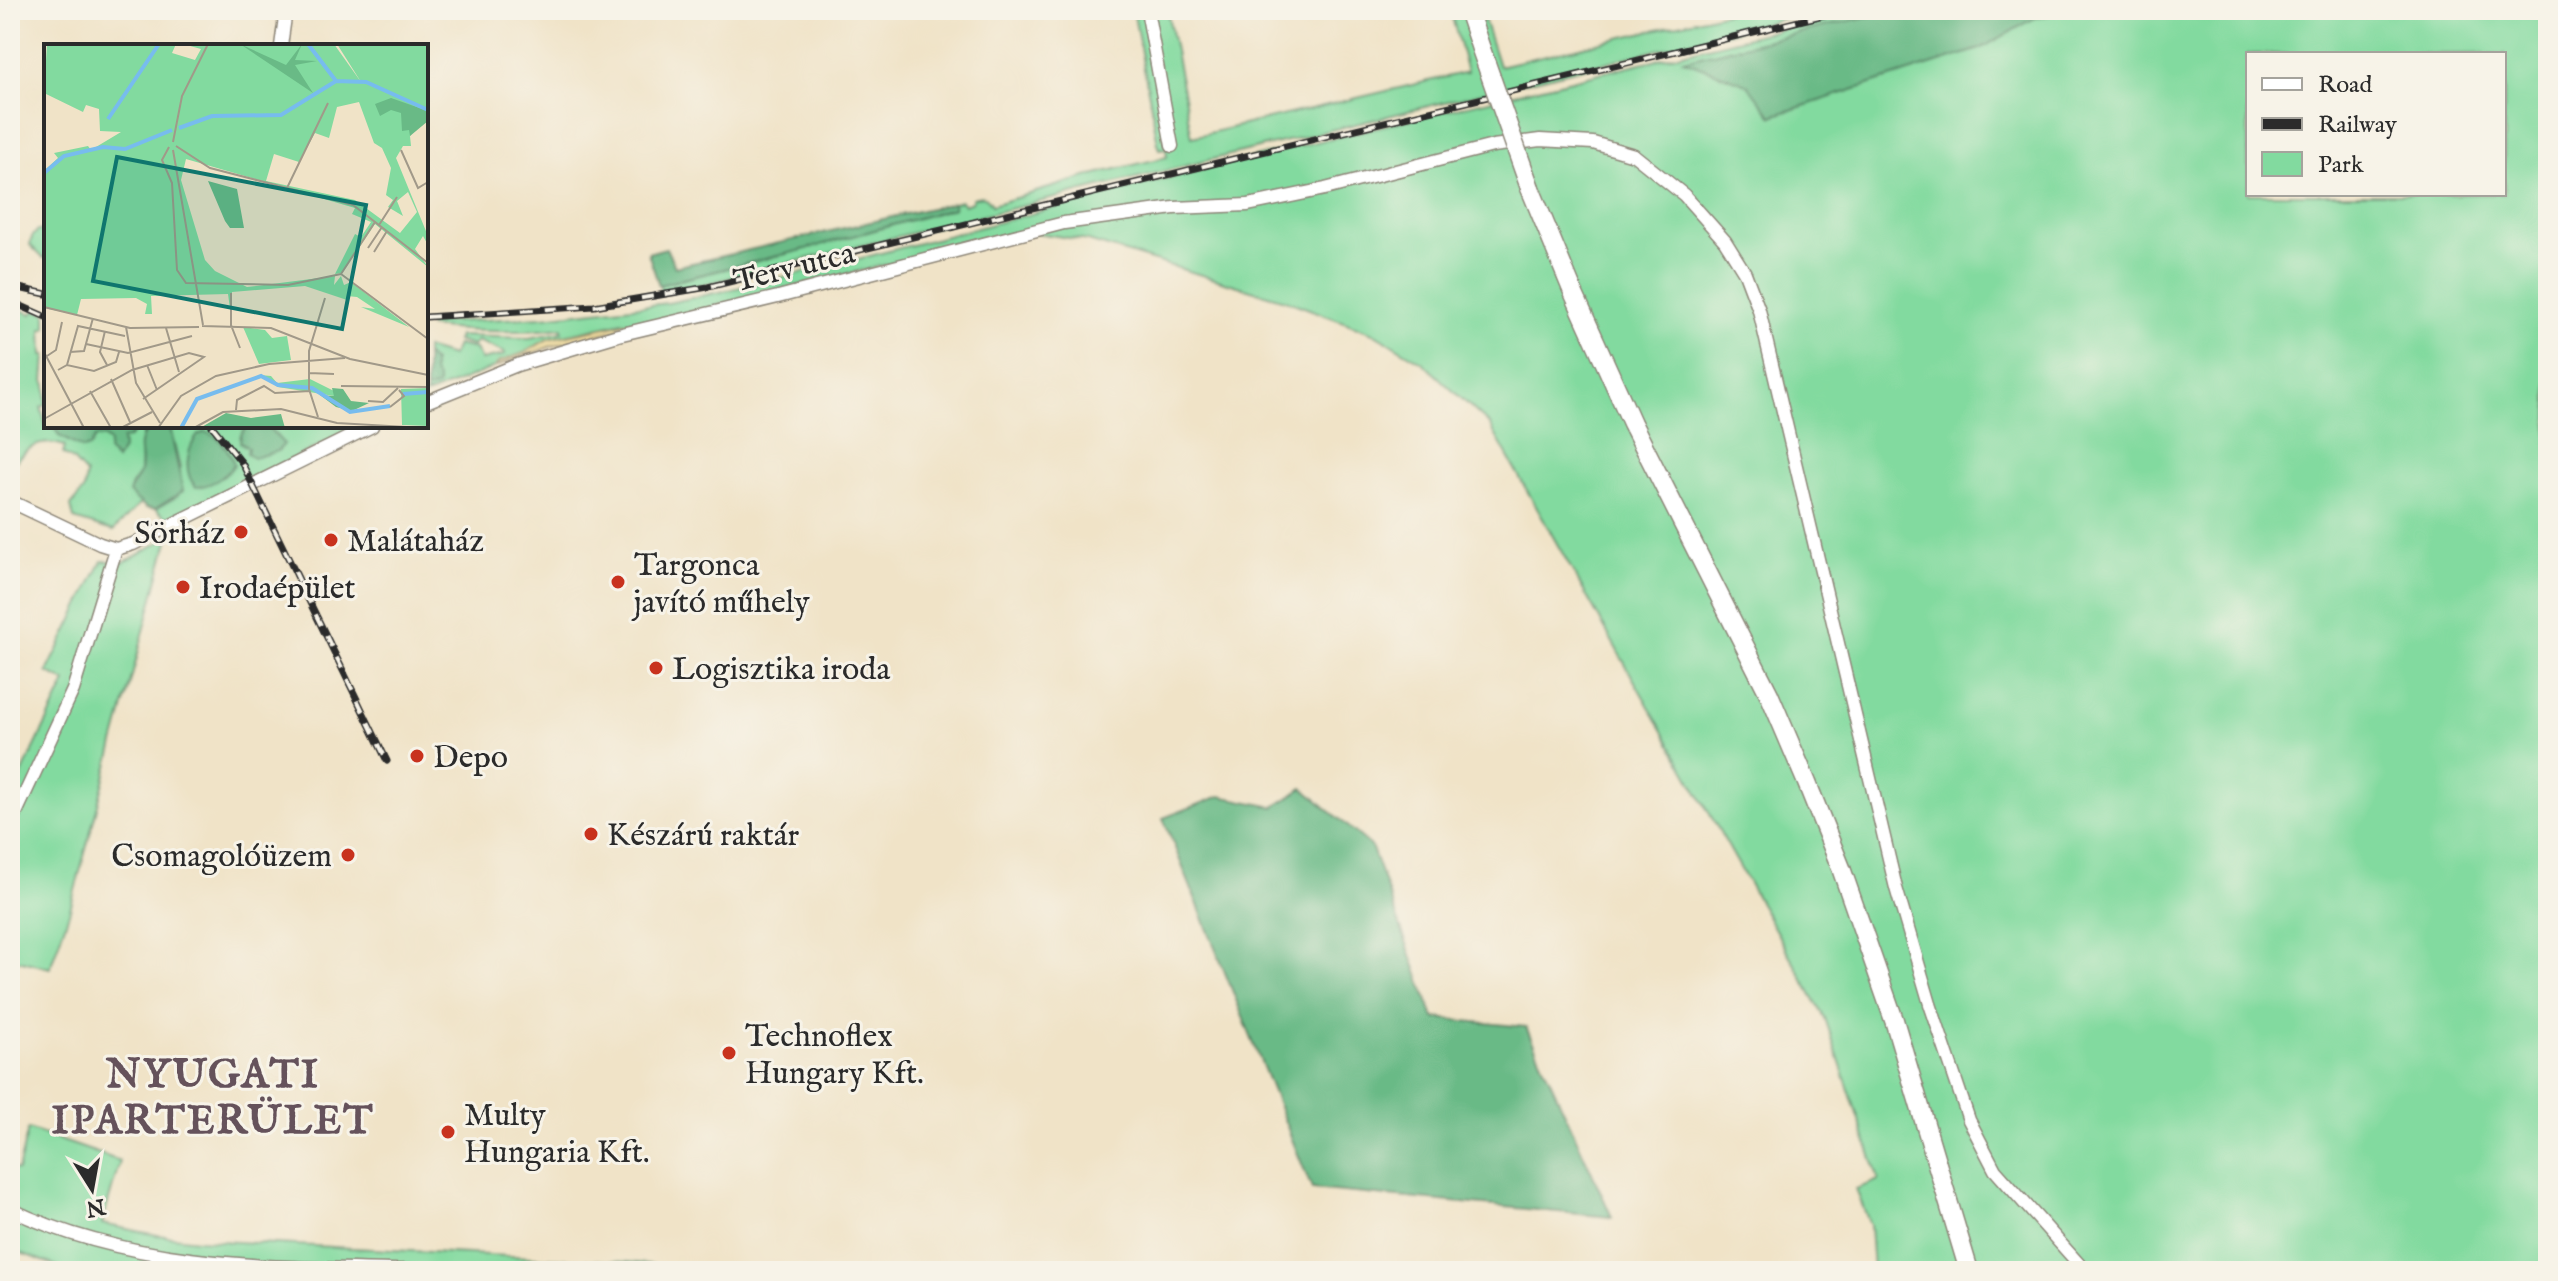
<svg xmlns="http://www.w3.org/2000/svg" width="2558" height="1281" font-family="'IM FELL English',serif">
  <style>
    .green { fill: #82da9f; stroke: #568265; stroke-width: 2; fill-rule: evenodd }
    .forest { fill: #69ba86; stroke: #4a7258; stroke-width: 2 }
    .sand { fill: #eeda9e; stroke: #8c8264; stroke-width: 2 }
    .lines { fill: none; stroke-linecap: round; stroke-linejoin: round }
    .street-casing { stroke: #8e8779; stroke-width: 15 }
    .secondary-casing { stroke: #8e8779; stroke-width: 21 }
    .street { stroke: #fff; stroke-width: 12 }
    .secondary { stroke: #fff; stroke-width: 18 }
    .rail-casing { stroke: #2b2b2b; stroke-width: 7 }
    .rail { stroke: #f7f3e8; stroke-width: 4; stroke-dasharray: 12; stroke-linecap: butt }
    .secondary-bridge-casing { stroke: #8e8779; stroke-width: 21; stroke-linecap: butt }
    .secondary-bridge { stroke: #fff; stroke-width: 18 }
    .poi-dot { fill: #c8321e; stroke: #f7f3e8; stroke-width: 3 }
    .labels { text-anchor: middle; stroke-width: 6; stroke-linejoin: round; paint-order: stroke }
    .street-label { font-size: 32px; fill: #2b2b2b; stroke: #f7f3e8 }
    .poi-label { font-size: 32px; fill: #2b2b2b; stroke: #f7f3e8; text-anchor: start }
    .district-label { font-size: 40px; font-weight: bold; letter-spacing: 2px; fill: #65525b; stroke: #f7f3e8 }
    .inset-river { fill: none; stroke: #77bcee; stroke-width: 4 }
    .inset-road { fill: none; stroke: #a19989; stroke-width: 2 }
    .view { fill: #0f766e; fill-opacity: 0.15; stroke: #0f766e; stroke-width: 4 }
    .inset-edge { fill: none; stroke: #2b2b2b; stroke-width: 4 }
  </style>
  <rect width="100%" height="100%" fill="#f7f3e8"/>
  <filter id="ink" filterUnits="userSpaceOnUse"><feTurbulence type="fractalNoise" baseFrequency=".0125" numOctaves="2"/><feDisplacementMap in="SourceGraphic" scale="16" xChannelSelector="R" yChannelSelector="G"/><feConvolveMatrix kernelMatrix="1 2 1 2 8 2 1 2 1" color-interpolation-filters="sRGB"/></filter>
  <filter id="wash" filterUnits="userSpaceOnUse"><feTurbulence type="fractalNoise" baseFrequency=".006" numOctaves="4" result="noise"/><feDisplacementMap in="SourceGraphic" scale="32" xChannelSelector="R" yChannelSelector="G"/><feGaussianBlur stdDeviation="1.8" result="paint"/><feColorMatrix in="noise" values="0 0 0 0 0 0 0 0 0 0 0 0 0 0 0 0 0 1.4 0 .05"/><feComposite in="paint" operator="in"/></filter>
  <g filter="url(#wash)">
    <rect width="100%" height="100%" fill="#f0e3c7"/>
    <path class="green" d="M1133 10H1167L1192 137 1467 72 1450 10H1481L1499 66 1739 10H1819L709 283 661 292 659 285 806 249 954 208 953 203 961 201 964 205 972 202V198C983 195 986 195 992 205L1100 173 1167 157 1166 148 1159 149Z
      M1860 10H2548V1271H1873L1870 1225 1856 1189 1879 1180 1825 1018 1490 425 1422 362 1373 333 1288 301 1088 241 1025 231 657 320 623 322 548 339 524 353 500 362 495 367 426 395V348L452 356 457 345 475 349 481 360 505 355V353L477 341 473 346 457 341 459 336 529 338 562 332V328C517 333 474 332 429 327V323L542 317 668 303 720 292 843 263 1172 177ZM2248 54H2504V194H2248Z
      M38 230 46 232V258H43L30 245 32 237Z
      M10 306 32 314 35 310 46 313V329H42L43 355H46L44 381 46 385V405L41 407 46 426C65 426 83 439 103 437L109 442 122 439 131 426H151L142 434 140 472 131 486 135 496 141 503 113 531 74 519 71 506 84 489 86 474 73 460 63 454 65 446C41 438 22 448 10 470V347H14L15 312Z
      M172 426H246L241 435 267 426H359L243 484 168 518 155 509 178 496 180 468 170 428Z
      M169 537 69 913 50 968 10 958V799L66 682 47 672 102 561 124 562Z
      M28 1129 120 1161 102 1224 157 1235 198 1240 627 1262 714 1271H70L10 1249 15 1226 10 1223V1168L18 1170Z"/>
    <path class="forest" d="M1895 10H2071L2035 18 1980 49 1772 116 1747 84 1683 60Z
      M953 203 954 208 806 249 659 285 648 253 666 248 675 267Z
      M426 355 433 362V372L438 380V386L426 390Z
      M54 426H131L133 432 129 438 122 439 123 449 116 460 108 451 109 442 103 437 95 438 90 447 83 449 59 436Z
      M151 426H169L170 428 183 491 155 509 146 508 129 493C131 485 136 482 139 475 146 456 130 444 151 426Z
      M246 426H267L284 444 278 451 253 458 247 453 248 448 240 442 241 435Z
      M205 432C221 436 229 450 234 464 227 477 210 486 196 487 183 473 186 450 198 435Z
      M1303 788 1371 846 1434 1018 1526 1027 1612 1217 1312 1189 1163 818 1220 796 1274 807Z"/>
    <path class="sand" d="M640 320H657L552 346 495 367 499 362 524 353 548 339Z"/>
  </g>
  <g filter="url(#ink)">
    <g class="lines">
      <defs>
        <path id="street" d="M1147 10 1172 146
          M281 46 286 10
          M426 402 517 365 618 335 778 297 1064 223 1174 208 1248 205 1325 189 1493 146 1540 140 1593 143 1634 155 1684 195 1725 241 1745 273 1759 310 1896 888 1930 1004 1969 1120 1995 1170 2085 1271
          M10 501 100 544 116 549
          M116 549 133 544 372 426
          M10 826 73 690 116 549
          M10 1209C140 1272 291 1267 432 1271"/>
        <path id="secondary" d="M1468 10 1481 49
          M1530 188 1573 292 1632 423 1769 694 1807 783 1841 868 1894 1020 1969 1271"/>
      </defs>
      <use href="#street" class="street-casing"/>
      <use href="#secondary" class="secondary-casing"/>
      <use href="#street" class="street"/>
      <use href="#secondary" class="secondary"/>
      <defs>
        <path id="rail" d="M10 286 46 294
          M10 301 46 317
          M426 317 594 306 708 287 1844 10
          M212 426 242 463 387 761"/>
      </defs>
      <use href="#rail" class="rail-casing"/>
      <use href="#rail" class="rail"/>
      <defs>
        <path id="secondary-bridge" d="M1481 49 1530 188"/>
      </defs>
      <use href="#secondary-bridge" class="secondary-bridge-casing"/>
      <use href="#secondary-bridge" class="secondary-bridge"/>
    </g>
  </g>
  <g class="poi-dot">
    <circle cx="241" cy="532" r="8"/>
    <circle cx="331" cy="540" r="8"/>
    <circle cx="618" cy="582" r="8"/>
    <circle cx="183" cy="587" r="8"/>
    <circle cx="656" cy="668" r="8"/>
    <circle cx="417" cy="756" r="8"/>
    <circle cx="591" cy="834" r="8"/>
    <circle cx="348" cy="855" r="8"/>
    <circle cx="729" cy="1053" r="8"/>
    <circle cx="448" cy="1132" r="8"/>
  </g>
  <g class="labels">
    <g class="street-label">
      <text transform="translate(794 266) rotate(-14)" y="11">Terv utca</text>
    </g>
    <g class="poi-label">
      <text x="225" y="543" text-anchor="end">Sörház</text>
      <text x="347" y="551">Malátaház</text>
      <text x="634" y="575">Targonca<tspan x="634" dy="37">javító műhely</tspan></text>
      <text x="199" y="598">Irodaépület</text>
      <text x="672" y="679">Logisztika iroda</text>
      <text x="433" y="767">Depo</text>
      <text x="607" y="845">Készárú raktár</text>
      <text x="332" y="866" text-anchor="end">Csomagolóüzem</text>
      <text x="745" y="1046">Technoflex<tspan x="745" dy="37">Hungary Kft.</tspan></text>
      <text x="464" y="1125">Multy<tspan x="464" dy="37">Hungaria Kft.</tspan></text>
    </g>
    <g class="district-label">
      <text x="213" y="1087">NYUGATI<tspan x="213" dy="46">IPARTERÜLET</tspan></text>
    </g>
  </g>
  <g transform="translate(44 44)">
    <rect width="384" height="384" fill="#f0e3c7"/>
    <path d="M3 0H132L128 9 151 16 157 5 139 0H290L317 38 293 0H384V77L379 76 366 92 367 102H359L352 114 384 192V201L379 192 371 205 384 223 331 180 298 229 291 230 311 190 317 193 327 178 308 170 311 164 142 115 137 136 161 216 171 227 203 243 291 232 290 241 297 232 300 241 307 238 365 283 317 263 331 265 313 253 303 252V256L261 242 188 248V279L184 250 107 252 108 270H101L103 260 92 254 37 255 33 271 0 264V127L14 114 10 109 44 102 47 106 77 88 56 87 55 65 42 61 39 68 0 49ZM315 58 330 99 338 104 347 124 342 151 349 156 344 163 359 172 353 157 364 148 373 168 356 189 311 156 222 137 230 110 255 118 271 89 285 94 293 63ZM199 283 221 286 228 294 243 292 247 316 215 320ZM216 331 227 332 233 339 266 335 292 348 290 352 234 343 219 333 196 340ZM384 344V382L358 381 357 345Z" fill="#82da9f" fill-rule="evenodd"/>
    <path d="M196 0 242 21 258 0 251 16 273 17 251 21 269 49ZM347 54 384 67V77L366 92 365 86 358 87 357 69 347 66 336 72 331 60ZM164 137 193 145 200 184H186L181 177ZM288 344 299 345 307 357 325 359 308 367 292 363 276 351 290 352ZM182 369 207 374 237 370 241 384H156Z" fill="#69ba86"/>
    <path class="inset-river" d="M264 0 292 37 322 38 384 66M64 75 115 0M135 84 168 72 237 71 292 37M0 129 20 112 59 103 81 105 128 86M359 350 384 348M137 384 153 355 217 332 234 341 268 344 306 368 346 362"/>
    <path class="inset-road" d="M129 98 138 52 164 0M132 102 166 124 309 161 384 219M125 103 118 116 128 139 133 226 142 239 244 241 297 230M129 106 159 281M357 106 374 144 384 138M243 144 284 59M335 181 353 153M324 204 338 183M330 208 343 187M297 230 384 295M297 230 331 178M187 249V281L196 304M0 263 86 284 155 283M158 282 227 284 306 315 384 331M82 283 92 339 116 379M122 284 135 328M61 287 56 308 63 321M42 300 84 309 148 292M0 308 40 384M26 308 40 307 49 274M0 314 12 306 18 278M23 321 34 282 81 292M103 321 113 346M14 326 23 321 50 327 72 318 75 308M265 329 290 330M67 335 86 378M297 342 384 343M46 347 67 384M324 357 339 358 354 344M346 363 360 352 355 346M192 366 193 356 220 342 231 349 266 347M274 373 265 345V307L281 254M0 375 88 326 145 309 160 313 99 355M77 384 108 368M114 384 137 352 172 332 225 320 301 314M150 384 179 368 237 365 293 379 380 384"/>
    <path class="view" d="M73 113 322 161 298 285 49 237Z"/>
    <rect width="384" height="384" class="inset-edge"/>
  </g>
  <rect width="2558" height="1281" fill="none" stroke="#f7f3e8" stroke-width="40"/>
  <rect x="2246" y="52" width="260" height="144" fill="#f7f3e8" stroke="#a5a39c" stroke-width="2"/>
  <rect x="2262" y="78" width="40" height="12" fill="#ffffff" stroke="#a5a39c" stroke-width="2"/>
  <text x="2318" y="92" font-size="24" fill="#2b2b2b">Road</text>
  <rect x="2262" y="118" width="40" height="12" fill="#2b2b2b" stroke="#a5a39c" stroke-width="2"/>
  <text x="2318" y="132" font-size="24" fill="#2b2b2b">Railway</text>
  <rect x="2262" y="152" width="40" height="24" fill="#82da9f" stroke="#a5a39c" stroke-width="2"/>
  <text x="2318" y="172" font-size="24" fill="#2b2b2b">Park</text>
  <g transform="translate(92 1189) rotate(169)" stroke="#f7f3e8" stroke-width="6" paint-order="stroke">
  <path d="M0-6L14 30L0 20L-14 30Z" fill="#2b2b2b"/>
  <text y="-12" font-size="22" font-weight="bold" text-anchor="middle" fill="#2b2b2b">N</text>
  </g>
</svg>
